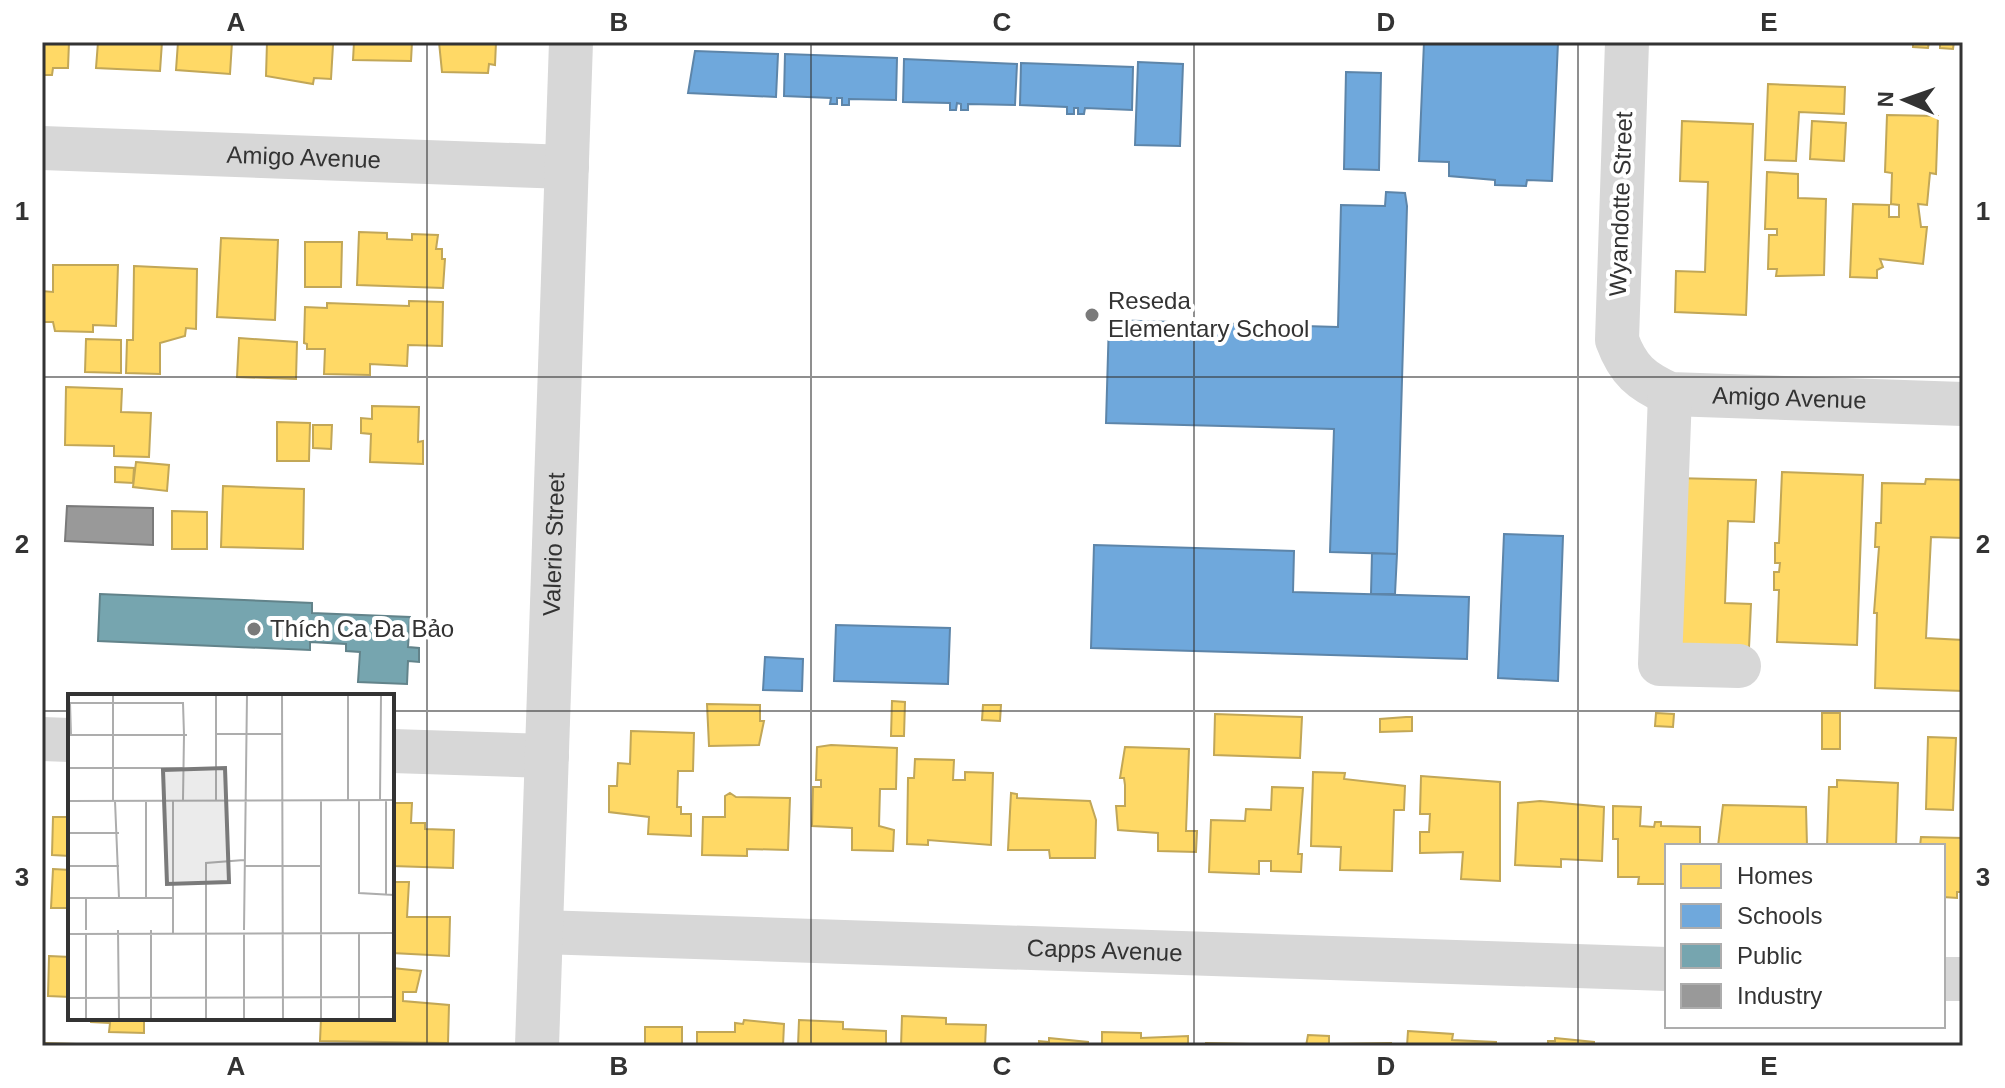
<svg xmlns="http://www.w3.org/2000/svg" width="2005" height="1088" font-family="Helvetica,sans-serif">
  <style>
    .homes { fill: #ffd966; stroke: #c2a757; stroke-width: 2 }
    .schools { fill: #6fa8dc; stroke: #5d85a9; stroke-width: 2 }
    .public { fill: #76a5af; stroke: #62838a; stroke-width: 2 }
    .industry { fill: #999; stroke: #7a7a7a; stroke-width: 2 }
    .lines { fill: none; stroke-linecap: round; stroke-linejoin: round }
    .minor { stroke: #d7d7d7; stroke-width: 44 }
    .grid { fill: none; stroke: #333; stroke-width: 2; stroke-opacity: 0.55 }
    .poi-dot { fill: #7a7a7a; stroke: #fff; stroke-width: 3 }
    .labels { text-anchor: middle; stroke-width: 8; stroke-linejoin: round; paint-order: stroke }
    .street-label { font-size: 24px; fill: #333; stroke: #fff }
    .poi-label { font-size: 24px; fill: #333; stroke: #fff; text-anchor: start }
    .inset-road { fill: none; stroke: #adadad; stroke-width: 2 }
    .view { fill: #7a7a7a; fill-opacity: 0.15; stroke: #7a7a7a; stroke-width: 4 }
    .inset-edge { fill: none; stroke: #333; stroke-width: 4 }
    .neatline { fill: none; stroke: #333; stroke-width: 3 }
    .grid-label { font-size: 26px; text-anchor: middle; font-weight: bold; fill: #333 }
  </style>
  <rect width="100%" height="100%" fill="#fff"/>
  <path class="homes" d="M42 42H69L68 68H53L52 75H42Z
    M98 42H162L160 71 96 68Z
    M178 42H232L230 74 176 70Z
    M267 42H329L333 45 331 79 314 78 313 84 266 76Z
    M354 42H412L411 61 353 60Z
    M439 42H496L495 65 489 64 488 73 442 72Z
    M1913 42H1929L1928 48 1913 47Z
    M1940 42H1954L1953 49 1940 48Z
    M1768 84 1845 87 1844 114 1799 112 1796 161 1765 160Z
    M1887 115 1938 116 1936 174 1930 173 1927 205 1918 204 1921 227H1927L1923 264 1880 259 1883 267 1877 270V278L1850 277 1853 204 1889 205V217H1899V205L1891 204 1892 173 1885 172Z
    M1682 121 1753 124 1746 315 1675 312 1676 271 1705 272 1708 182 1680 181Z
    M1812 121 1846 123 1844 161 1810 159Z
    M1767 172 1798 174V198L1826 199 1824 275 1776 276 1777 269H1768L1769 235H1777V229H1765Z
    M359 232 387 233V239L412 240V234L438 235 436 249H442V259H445L443 288 357 285Z
    M221 238 278 240 275 320 217 317Z
    M305 242H342L341 287H305Z
    M53 265H118L116 326 93 325V332L55 331 53 322H42V291L53 292Z
    M134 266 197 269 196 329 186 328 185 336 160 343V374L126 373 127 340H133Z
    M409 301 443 302 442 346 408 345 407 366 370 364V375L324 374 325 349H307V344L304 343 305 307 327 308V303L409 306Z
    M239 338 297 342 296 379 237 377Z
    M86 339 121 340V373L85 372Z
    M66 387 122 389 121 412 151 413 149 457 114 456V446L65 445Z
    M372 406 419 407 418 442 423 441V464L370 462 371 434 361 433V418L372 419Z
    M277 422 310 423 309 461H277Z
    M313 425H332L331 449 313 448Z
    M136 462 169 465 167 491 133 487Z
    M115 467 134 468 133 483 115 482Z
    M1782 472 1863 475 1857 645 1777 642 1779 590H1774V572H1779L1780 563H1775V543H1779Z
    M1674 478 1756 480 1754 522 1728 521 1725 603 1751 604 1749 648 1668 645Z
    M1926 479 1963 480V538L1931 537 1926 638 1963 640V691L1875 688 1877 613H1874L1879 547H1875L1876 523H1881L1882 483 1925 484Z
    M223 486 304 489 303 549 221 547Z
    M172 511 207 512V549H172Z
    M892 701 905 702 904 736H891Z
    M707 704 760 705V721H764L759 745 709 746Z
    M983 705H1001L1000 721 982 720Z
    M1656 713 1674 714 1673 727 1655 726Z
    M1822 713H1840V749H1822Z
    M1215 714 1302 717 1300 758 1214 755Z
    M1406 717H1412V731L1380 732V719Z
    M631 731 694 733 693 771H678L677 807H681V814H691V836L648 834 649 817 609 812V786H617L618 763 630 764Z
    M1928 737 1956 738 1953 810 1926 809Z
    M831 745 897 748 896 789H880L879 826 894 830 893 851 852 850V828L812 826 813 787H821V780H816L817 747Z
    M1125 747 1189 749 1186 831H1197L1196 852 1158 851V833L1118 830 1116 806H1125V785L1124 778H1120Z
    M915 759 954 760 953 780H965V772L993 773 991 845 928 840V845L907 844 908 778H914Z
    M1313 772 1345 773 1344 779 1405 786 1404 810H1394L1392 871 1340 870 1341 847 1311 846Z
    M1421 776 1500 782V881L1461 879 1463 852 1420 853V832H1429L1430 814H1420Z
    M1837 780 1898 783 1896 846H1827L1829 787H1837Z
    M1272 787 1303 788 1298 854H1302L1301 872 1271 871V861H1259V874L1209 872 1211 820 1245 821 1246 809 1271 810Z
    M730 793 736 797 790 798 788 850 747 849V856L702 855 703 817H725V796Z
    M1011 793 1017 794V798L1090 801 1096 820 1095 858H1050L1049 850H1008Z
    M392 796V803H412L411 823H425V829L454 830 453 868 392 866Z
    M1540 801 1604 807 1602 861 1561 859V867L1515 865 1518 803Z
    M1723 805 1806 807 1807 846H1718Z
    M1613 806 1641 807 1640 826 1654 827 1655 822H1661V826L1700 827V846H1667V884H1638L1639 877H1618V839H1613Z
    M53 817H70V856L52 855Z
    M1921 837 1963 838V892H1957V898L1943 897V846H1920Z
    M53 869 70 870V908H51Z
    M392 882H409L407 917H450L449 956 392 953Z
    M49 956 70 957V997L48 996Z
    M392 968 421 971 416 992H403V1001L449 1005 448 1043 320 1041 321 1018H392Z
    M902 1016 946 1018V1024L986 1025 985 1046H901Z
    M91 1018H144V1033L109 1032 110 1023 91 1022Z
    M744 1020 784 1024 783 1046H697V1032H735V1023L743 1024Z
    M799 1020 843 1022V1029L886 1031V1046H798Z
    M645 1027H682V1046H625L645 1045Z
    M1408 1031 1453 1034 1452 1040 1496 1042V1046H1407Z
    M1102 1032 1141 1033V1038L1188 1036V1046H1102Z
    M1308 1035 1329 1036V1044L1391 1043V1046H1306Z
    M1049 1038 1088 1042V1046H1039V1041L1049 1042Z
    M1555 1038 1594 1042V1046H1548V1041H1555Z
    M45 1043 140 1046H45Z
    M1206 1043 1249 1044V1046H1206Z"/>
  <path class="schools" d="M1424 42H1558L1552 181 1527 180 1526 186 1495 185V180L1449 176V162L1419 161Z
    M695 51 778 54 776 97 688 93Z
    M785 54 897 58 896 100 849 99V105H842V98H837V104H830L831 98 784 96Z
    M904 59 1017 64 1015 105 968 104V110H961V104L957 103 956 110H950V103L903 102Z
    M1138 62 1183 64 1180 146 1135 145Z
    M1021 63 1133 67 1132 110 1085 108 1084 114H1078V108H1074V114H1067V107L1020 105Z
    M1346 72 1381 73 1379 170 1344 169Z
    M1386 192 1405 193 1407 206 1397 554 1330 552 1334 429 1106 423 1109 320 1338 327 1341 205 1385 206Z
    M1504 534 1563 536 1558 681 1498 678Z
    M1094 545 1294 551 1293 592 1469 597 1467 659 1091 648Z
    M1372 553 1397 554 1395 594H1371Z
    M836 625 950 628 948 684 834 681Z
    M765 657 803 659 802 691 763 690Z"/>
  <path class="public" d="M100 594 312 603V613L410 617 408 647 419 648V662L408 661 407 684 358 682 360 652 346 651V644L310 642V650L98 641Z"/>
  <path class="industry" d="M67 506 153 508V545L65 541Z"/>
  <g class="lines">
    <g class="minor">
      <path id="s1" d="M1627 42 1617 340C1628 370 1641 381 1670 394L1963 404"/>
      <path id="s2" d="M42 148 567 167"/>
      <path d="M1670 394 1660 664 1739 666"/>
      <path d="M42 739 70 740"/>
      <path d="M392 751 547 756"/>
      <path id="s3" d="M541 932 1667 969"/>
      <path d="M1943 979H1963"/>
      <path id="s4" d="M537 1046 571 42"/>
    </g>
  </g>
  <path class="grid" d="M427 42V1046M811 42V1046M1194 42V1046M1578 42V1046M42 377H1963M42 711H70M392 711H1963"/>
  <g class="poi-dot">
    <circle cx="1092" cy="315" r="8"/>
    <circle cx="254" cy="629" r="8"/>
  </g>
  <g class="labels">
    <g class="street-label">
      <text dy="8" stroke="none"><textPath href="#s2" startOffset="262">Amigo Avenue</textPath></text>
      <text transform="translate(1621 204) rotate(-88)" y="8">Wyandotte Street</text>
      <text dy="8" stroke="none"><textPath href="#s1" startOffset="496">Amigo Avenue</textPath></text>
      <text dy="8" stroke="none"><textPath href="#s4" startOffset="502">Valerio Street</textPath></text>
      <text dy="8" stroke="none"><textPath href="#s3" startOffset="564">Capps Avenue</textPath></text>
    </g>
    <g class="poi-label">
      <text x="1108" y="309">Reseda<tspan x="1108" dy="28">Elementary School</tspan></text>
      <text x="270" y="637">Thích Ca Đa Bảo</text>
    </g>
  </g>
  <g transform="translate(68 694)">
    <rect width="326" height="326" fill="#fff"/>
    <path class="inset-road" d="M45 1V106M214 1 215 325M280 1V106M148 40H214M0 74H115M78 106V204M115 106 116 41 115 9H2L3 41H119M148 106V1M291 106V199L326 201M312 106 313 1M318 106V201M0 107 326 106M47 107 51 204M0 139H51M0 172H51M176 172H253M0 204H105M18 204V236M50 236 51 325M83 236V325M176 236 179 1M105 239V106M0 240 326 239M18 240V325M176 240V325M291 240V325M0 304 326 303M138 325V169L176 166M253 325V106"/>
    <path class="view" d="M157 74 161 188 99 190 95 76Z"/>
    <rect width="326" height="326" class="inset-edge"/>
  </g>
  <rect width="2005" height="1088" fill="none" stroke="#ffffff" stroke-width="88"/>
  <rect x="1665" y="844" width="280" height="184" fill="#ffffff" stroke="#adadad" stroke-width="2"/>
  <rect x="1681" y="864" width="40" height="24" fill="#ffd966" stroke="#adadad" stroke-width="2"/>
  <text x="1737" y="884" font-size="24" fill="#333333">Homes</text>
  <rect x="1681" y="904" width="40" height="24" fill="#6fa8dc" stroke="#adadad" stroke-width="2"/>
  <text x="1737" y="924" font-size="24" fill="#333333">Schools</text>
  <rect x="1681" y="944" width="40" height="24" fill="#76a5af" stroke="#adadad" stroke-width="2"/>
  <text x="1737" y="964" font-size="24" fill="#333333">Public</text>
  <rect x="1681" y="984" width="40" height="24" fill="#999999" stroke="#adadad" stroke-width="2"/>
  <text x="1737" y="1004" font-size="24" fill="#333333">Industry</text>
  <g transform="translate(1905 100) rotate(272)" stroke="#ffffff" stroke-width="6" paint-order="stroke">
  <path d="M0-6L14 30L0 20L-14 30Z" fill="#333333"/>
  <text y="-12" font-size="22" font-weight="bold" text-anchor="middle" fill="#333333">N</text>
  </g>
  <rect x="44" y="44" width="1917" height="1000" class="neatline"/>
  <g class="grid-label">
    <text x="236" y="31">A</text>
    <text x="619" y="31">B</text>
    <text x="1002" y="31">C</text>
    <text x="1386" y="31">D</text>
    <text x="1769" y="31">E</text>
    <text x="22" y="220">1</text>
    <text x="1983" y="220">1</text>
    <text x="22" y="553">2</text>
    <text x="1983" y="553">2</text>
    <text x="22" y="886">3</text>
    <text x="1983" y="886">3</text>
    <text x="236" y="1075">A</text>
    <text x="619" y="1075">B</text>
    <text x="1002" y="1075">C</text>
    <text x="1386" y="1075">D</text>
    <text x="1769" y="1075">E</text>
  </g>
</svg>
